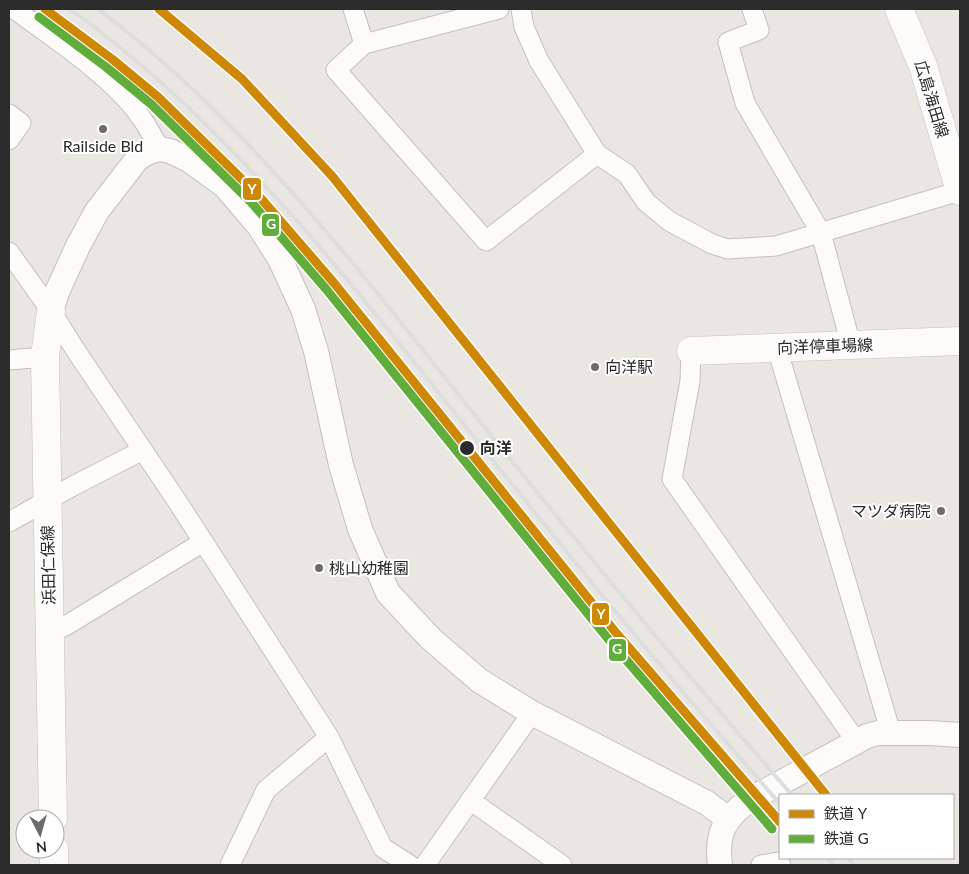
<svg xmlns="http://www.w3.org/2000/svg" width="969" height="874" font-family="Lato,'Noto Sans JP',sans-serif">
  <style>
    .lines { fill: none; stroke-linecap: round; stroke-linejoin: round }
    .minor-casing { stroke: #c3c2c2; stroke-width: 21 }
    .tertiary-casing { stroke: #c3c2c2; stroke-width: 26 }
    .secondary-casing { stroke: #c3c2c2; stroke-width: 29 }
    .minor { stroke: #fcfbfa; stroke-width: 19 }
    .tertiary { stroke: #fcfbfa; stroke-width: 24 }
    .secondary { stroke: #fcfbfa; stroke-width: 28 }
    .rail { stroke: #dededf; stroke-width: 4 }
    .rail-1-casing { stroke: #fff; stroke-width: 12 }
    .rail-2-casing { stroke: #fff; stroke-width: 12 }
    .rail-1 { stroke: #ce8806; stroke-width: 9 }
    .rail-2 { stroke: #60ad3b; stroke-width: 9 }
    .poi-dot { fill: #6e6c6b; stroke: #fff; stroke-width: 2 }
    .stop-dot { fill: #2b2b2b; stroke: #fff; stroke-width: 2 }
    .labels { text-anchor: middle; stroke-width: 4; stroke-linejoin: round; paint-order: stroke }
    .street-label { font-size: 16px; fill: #2b2b2b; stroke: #fff }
    .poi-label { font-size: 16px; fill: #2b2b2b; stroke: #fff; text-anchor: start }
    .stop-label { font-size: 16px; font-weight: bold; fill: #2b2b2b; stroke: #fff; text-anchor: start }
    .line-badge { stroke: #fff; stroke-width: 2 }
    .badge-label { font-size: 14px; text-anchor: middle; font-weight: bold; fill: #fff }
  </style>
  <rect width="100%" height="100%" fill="#eae6e1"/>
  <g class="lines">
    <defs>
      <path id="minor" d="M14 9C53 38 113 77 140 116 148 127 154 139 160 149
        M353 9 364 44 336 70 486 241 597 154
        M521 9 524 27 539 61 597 154 627 174 646 202 669 221 712 244 728 249 776 246 960 191
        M752 9 759 30 728 42 745 103 821 233 851 345
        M364 44 499 9
        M9 114 21 123 9 140
        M9 252 51 311 76 351 177 501 329 737 383 848 410 865
        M777 348 891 733
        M691 351 690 381 672 479 856 741
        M9 360 45 357
        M9 522 73 486 143 450
        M50 633 67 625 203 542
        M470 800 562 865
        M230 865 266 790 329 737
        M425 865 532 713
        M761 865 778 862 781 865"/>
      <path id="tertiary" d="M51 311 57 292 78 246 97 211 138 158 149 152 160 149 170 151 189 160 225 186 259 226 280 259 303 309 316 351 341 465 360 529 388 593 431 639 480 681 532 713 707 803 728 819
        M720 865C716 833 724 819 749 800L867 736 878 733H929L960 735"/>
      <path id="secondary" d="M899 9 923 66 960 191
        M51 311 45 357 53 819
        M691 351 960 341
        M54 849V865"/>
    </defs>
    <use href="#minor" class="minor-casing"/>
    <use href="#tertiary" class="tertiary-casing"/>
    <use href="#secondary" class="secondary-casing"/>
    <use href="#minor" class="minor"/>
    <use href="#tertiary" class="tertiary"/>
    <use href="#secondary" class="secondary"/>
    <path class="rail" d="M70 9C231 125 351 283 474 437 538 516 601 596 668 674 705 718 743 761 780 804
      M98 9C248 122 361 273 477 418 580 546 684 672 792 795
      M827 858 833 865
      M847 858 854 865"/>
    <defs>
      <path id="rail-1" d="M45 9 112 59 158 97 258 195 334 283 617 634 780 822
        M159 9 242 79 332 176 826 795"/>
      <path id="rail-2" d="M39 17 106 67 151 104 251 202 326 289 609 640 772 829"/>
    </defs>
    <use href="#rail-1" class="rail-1-casing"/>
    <use href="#rail-2" class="rail-2-casing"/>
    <use href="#rail-1" class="rail-1"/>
    <use href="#rail-2" class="rail-2"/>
  </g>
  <g class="poi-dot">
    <circle cx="103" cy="129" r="5"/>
    <circle cx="595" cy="367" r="5"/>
    <circle cx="941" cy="511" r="5"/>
    <circle cx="319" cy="568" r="5"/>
  </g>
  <circle class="stop-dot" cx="467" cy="448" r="8"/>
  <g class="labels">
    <g class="street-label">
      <text transform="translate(932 99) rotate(73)" y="6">広島海田線</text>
      <text transform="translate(825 346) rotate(-2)" y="6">向洋停車場線</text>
      <text transform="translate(48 565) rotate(-91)" y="6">浜田仁保線</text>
    </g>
    <g class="poi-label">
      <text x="103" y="152" text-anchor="middle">Railside Bld</text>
      <text x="605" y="373">向洋駅</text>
      <text x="931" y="517" text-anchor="end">マツダ病院</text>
      <text x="329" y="574">桃山幼稚園</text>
    </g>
    <g class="stop-label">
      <text x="480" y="454">向洋</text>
    </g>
  </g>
  <g class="line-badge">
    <rect x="242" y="177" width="20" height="24" rx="5" fill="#ce8806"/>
    <rect x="261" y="213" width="19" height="24" rx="5" fill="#60ad3b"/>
    <rect x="591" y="602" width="19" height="24" rx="5" fill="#ce8806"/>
    <rect x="608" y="638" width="19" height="24" rx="5" fill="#60ad3b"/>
  </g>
  <g class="badge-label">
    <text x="252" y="194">Y</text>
    <text x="271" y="229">G</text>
    <text x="601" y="619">Y</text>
    <text x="617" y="654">G</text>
  </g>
  <rect width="969" height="874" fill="none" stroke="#2b2b2b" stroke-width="20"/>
  <rect x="779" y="794" width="175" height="65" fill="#ffffff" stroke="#aaaaaa"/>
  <rect x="789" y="810" width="25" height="8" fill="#ce8806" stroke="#aaaaaa"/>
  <text x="824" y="819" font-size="15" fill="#2b2b2b">鉄道 Y</text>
  <rect x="789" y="835" width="25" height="8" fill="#60ad3b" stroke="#aaaaaa"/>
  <text x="824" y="844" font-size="15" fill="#2b2b2b">鉄道 G</text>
  <g transform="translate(40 834) rotate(174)"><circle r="24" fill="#ffffff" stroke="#aaaaaa"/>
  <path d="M0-4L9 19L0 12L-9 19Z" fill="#6e6c6b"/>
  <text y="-8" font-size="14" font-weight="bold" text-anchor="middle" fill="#2b2b2b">N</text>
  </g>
</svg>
